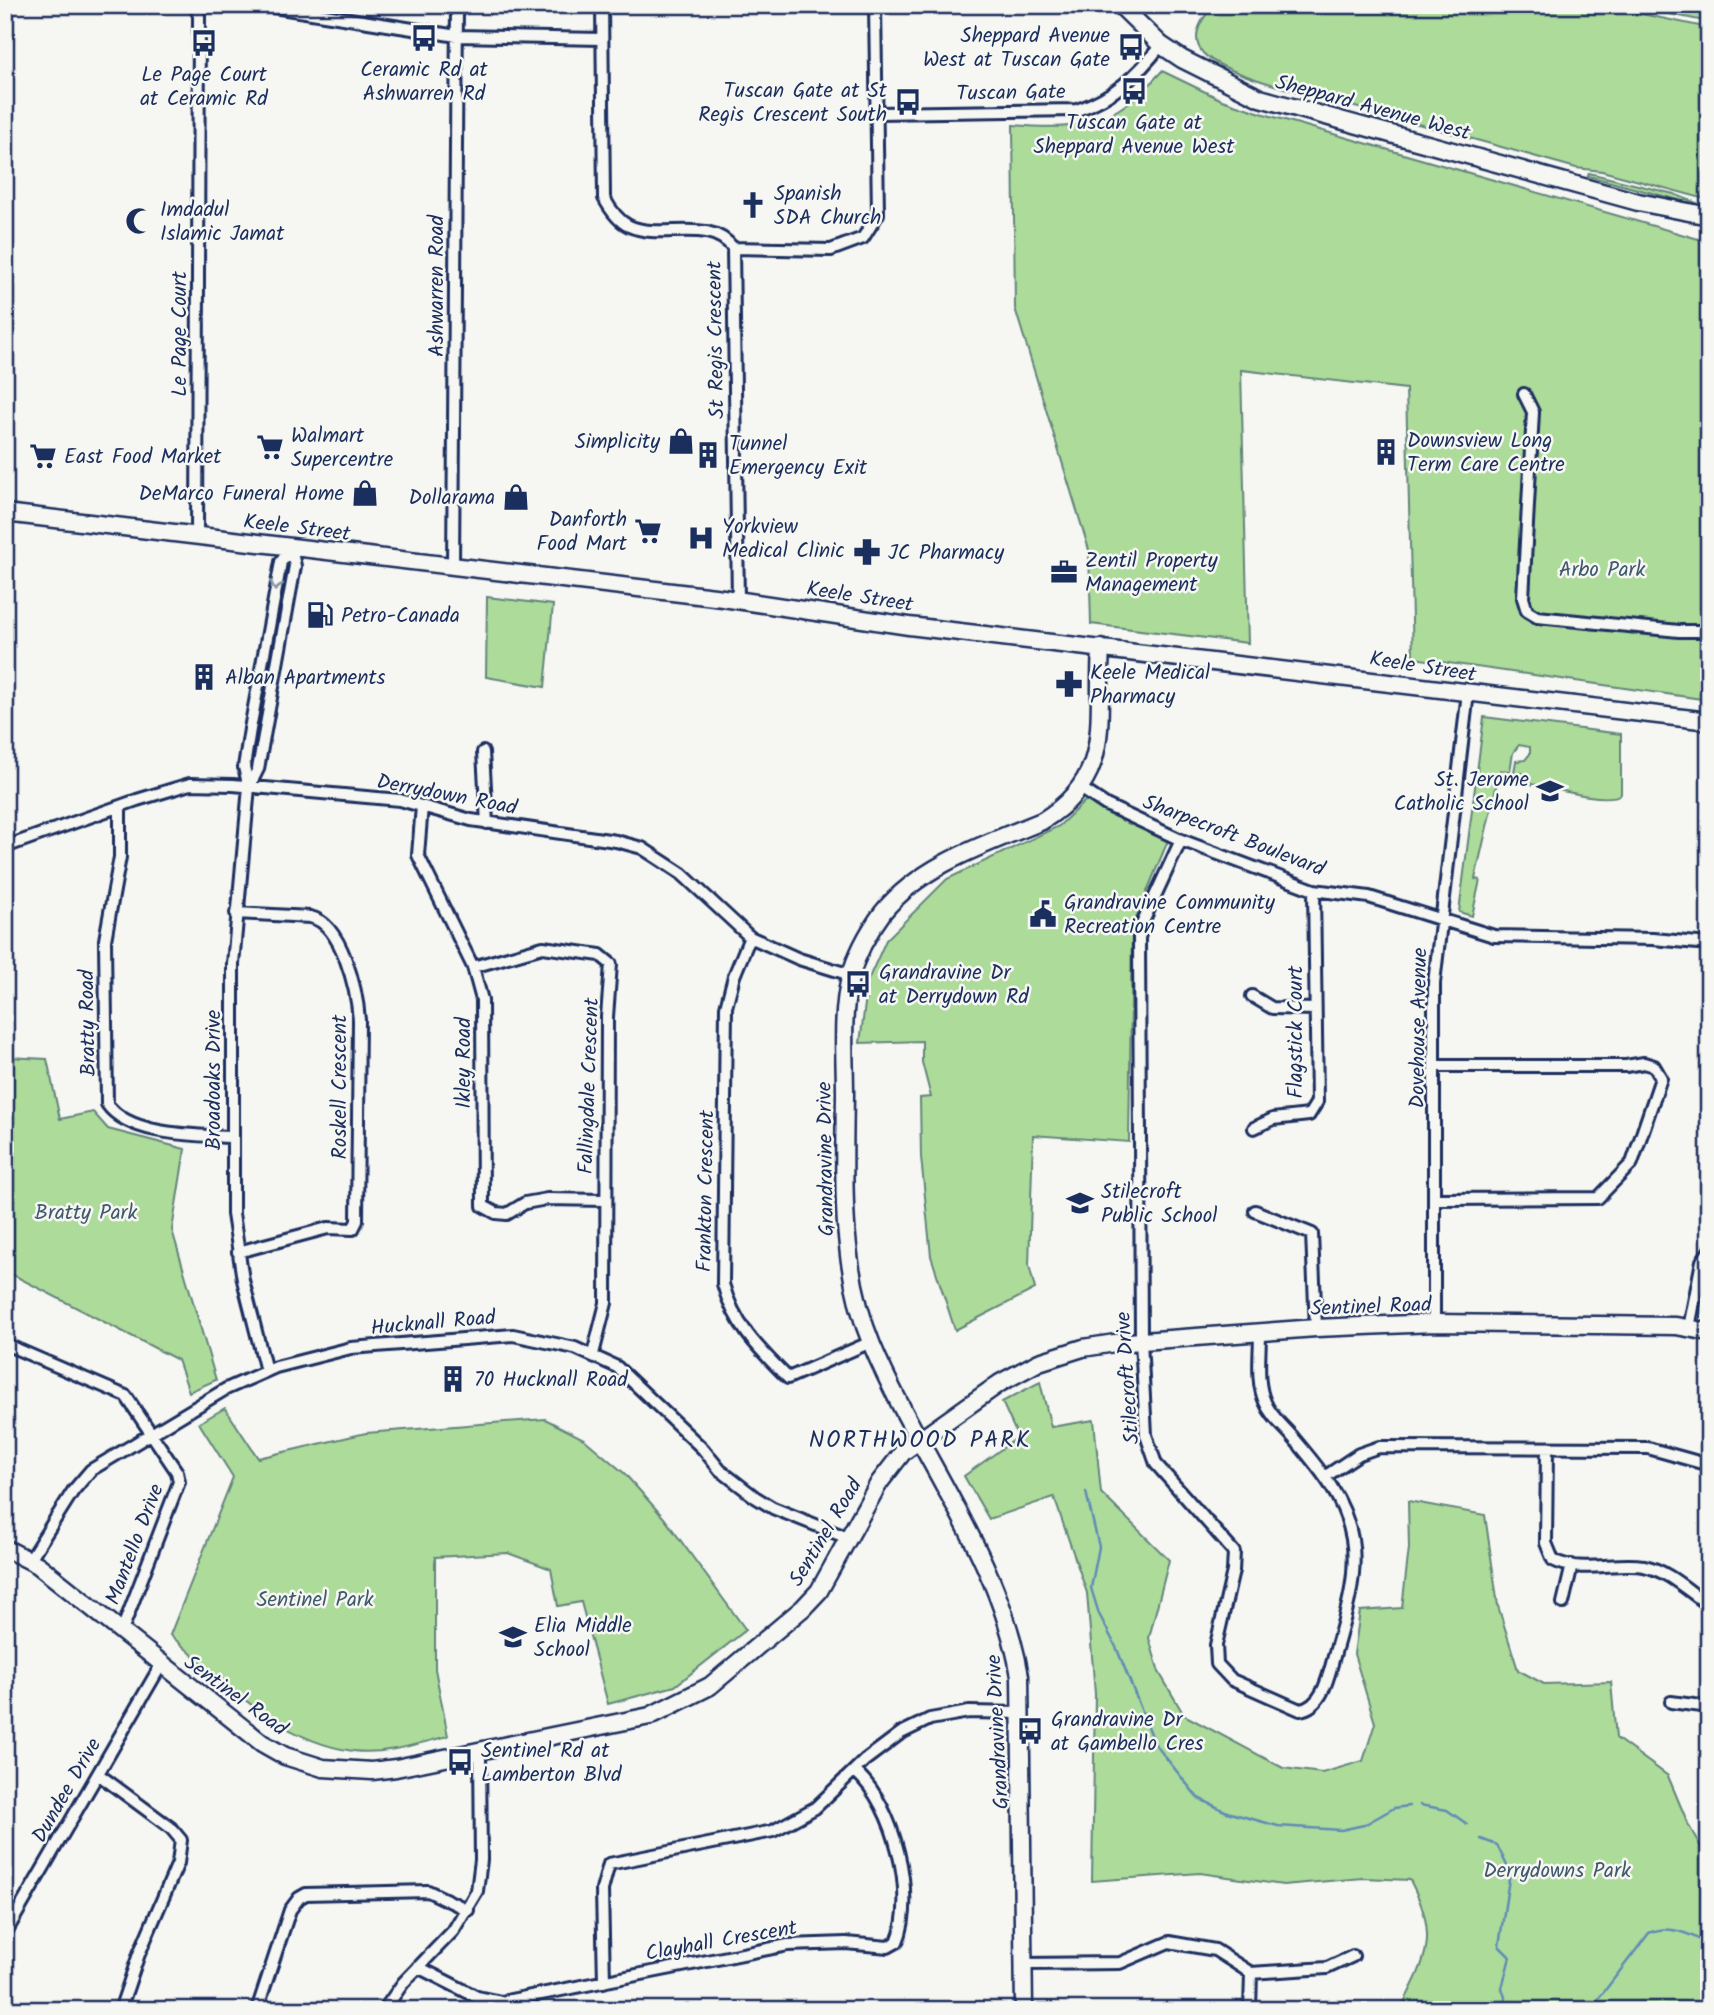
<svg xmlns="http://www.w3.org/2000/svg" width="1714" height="2015" font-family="Kalam,sans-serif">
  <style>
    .green { fill: #addb9a; stroke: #64857c; stroke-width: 2 }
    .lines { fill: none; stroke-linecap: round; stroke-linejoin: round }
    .stream { stroke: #618cb5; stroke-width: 2.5 }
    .street-casing { stroke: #1b2f5e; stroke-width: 16 }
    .secondary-casing { stroke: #1b2f5e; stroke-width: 21 }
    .street { stroke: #f6f6f2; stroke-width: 10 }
    .secondary { stroke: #f6f6f2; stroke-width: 16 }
    .oneway { stroke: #8892a8 }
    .labels { text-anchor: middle; stroke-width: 5; stroke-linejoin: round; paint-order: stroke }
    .poi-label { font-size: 21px; fill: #1b2f5e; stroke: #f6f6f2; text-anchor: start }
    .street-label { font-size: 21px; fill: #1b2f5e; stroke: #f6f6f2 }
    .park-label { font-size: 21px; fill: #405a6d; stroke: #f6f6f2 }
    .neighbourhood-label { font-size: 23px; letter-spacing: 2px; fill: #1b2f5e; stroke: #f6f6f2 }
  </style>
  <rect width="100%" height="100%" fill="#f6f6f2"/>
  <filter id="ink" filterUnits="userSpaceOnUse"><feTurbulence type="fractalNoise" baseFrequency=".0143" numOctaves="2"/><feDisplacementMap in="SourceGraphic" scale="14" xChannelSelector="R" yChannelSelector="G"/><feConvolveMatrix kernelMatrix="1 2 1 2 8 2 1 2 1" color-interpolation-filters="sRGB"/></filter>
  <g filter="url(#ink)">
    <path class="green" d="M1214 5H1599L1709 28V200L1602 171 1576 168C1509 149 1441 130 1374 112 1339 102 1224 77 1203 53 1189 37 1203 17 1214 5Z
      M1626 5H1709V22Z
      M1162 71 1222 100 1264 114 1709 242V700L1413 658 1406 389 1241 370 1248 643 1091 624 1089 550 1015 308 1013 125C1084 131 1113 125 1162 71Z
      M1589 173 1674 194 1709 208 1588 176Z
      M487 597 553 605 545 687 486 677Z
      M1484 717 1621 734V794C1606 805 1545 786 1526 783L1527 774 1514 772 1516 761 1525 760 1530 754V747L1519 745 1513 753 1510 771 1500 770 1475 879 1480 880 1472 916 1459 912Z
      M1086 800 1169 838 1132 928 1129 1142 1033 1135 1029 1265 1035 1289 955 1330 931 1256 921 1157 920 1098 931 1097 922 1062V1041L860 1043 868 980 886 940 947 879 1059 826Z
      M7 1057 47 1059 60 1119 93 1112 108 1129 185 1149 172 1230 216 1380 189 1392 178 1360 11 1274 5 1268Z
      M1040 1382 1051 1427 1094 1420 1101 1493 1169 1560 1149 1638 1159 1672 1184 1715 1283 1768 1322 1773 1363 1761 1375 1723 1354 1654 1360 1611 1402 1608 1409 1548 1408 1501 1485 1515 1498 1606 1518 1670 1544 1684 1611 1682 1616 1738 1668 1776 1689 1826 1709 1861V2010H1400C1428 1956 1439 1936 1410 1880L1363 1878 1283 1885 1200 1873 1092 1881 1095 1694 1087 1593 1054 1497 989 1519 964 1476 1018 1437 1002 1402Z
      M225 1408 258 1458 366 1433 545 1419 584 1439 624 1473 664 1518 746 1630 675 1686 608 1704 581 1602 558 1606 551 1569 508 1553 435 1557V1669L448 1736C417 1744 384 1755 353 1751 278 1741 224 1681 170 1635L233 1477 199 1423Z"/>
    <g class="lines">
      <path class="stream" d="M1086 1492 1099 1547 1091 1588 1099 1614 1117 1649 1155 1744 1198 1798 1227 1812 1278 1826 1341 1830 1364 1825 1394 1808 1409 1806
        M1420 1805 1447 1810 1467 1824
        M1481 1839 1497 1845 1510 1872 1499 1946 1510 1957 1502 1988 1509 2010
        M1590 2010 1649 1933C1669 1924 1691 1934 1709 1945"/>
      <defs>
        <path id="street" d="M195 5 199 16 197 537
          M261 5 457 36 602 39
          M602 5 604 198C610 209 618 221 629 226 662 241 709 216 733 248
          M878 113 1077 110C1114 97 1137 76 1161 45
          M733 248 831 250 863 238 878 214 875 5
          M733 248 738 600
          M1524 394 1533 412 1523 598 1527 611 1537 617 1679 631H1709
          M453 568 457 5
          M483 752 487 823
          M249 787 258 769 295 566 291 548
          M1082 789 1106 805 1181 840 1314 890 1369 897 1494 936 1653 939 1709 944
          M422 806 418 855 473 967 482 1000 483 1206 496 1213 507 1214 525 1203 547 1199 604 1200
          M120 808V857L105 940 107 1104C129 1136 196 1135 232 1137
          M5 833 9 847
          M1181 840 1143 922 1139 938 1141 1340 1146 1435 1156 1464 1234 1552 1233 1571 1216 1645 1217 1664 1232 1680 1300 1710C1322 1707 1328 1678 1333 1660 1343 1622 1359 1579 1352 1539 1345 1497 1318 1467 1291 1435 1282 1425 1270 1415 1265 1402 1256 1382 1260 1355 1260 1333
          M5 847 137 800 190 784 233 785 400 800 471 820 616 841 642 848 682 874 750 937 799 959 851 975
          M236 913 310 917C342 923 357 991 359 1020L357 1221 353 1229 328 1228 238 1252
          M750 937 734 976 726 1007 723 1284C734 1325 759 1349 788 1378L871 1342
          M473 967 543 947 600 955 611 964 607 1017 606 1303 593 1354
          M1252 996 1272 1008 1315 1009
          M1254 1128 1273 1119 1309 1115 1317 1102 1314 890
          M1436 1199 1598 1198 1632 1163 1661 1078 1654 1066 1644 1063 1626 1066H1436
          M1255 1211 1312 1234 1316 1328
          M1434 1323V983L1468 692
          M1689 1328 1702 1261 1709 1251
          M5 1344 126 1396 177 1472 179 1482 121 1633
          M266 1371 243 1280 233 1214V964L249 787 244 767 250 729 281 562 291 548
          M1547 1449 1546 1543 1553 1560C1579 1574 1616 1561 1644 1566 1669 1571 1689 1592 1709 1605
          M1326 1476 1359 1454 1379 1447 1648 1448 1709 1465
          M30 1559 73 1491 91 1470 226 1389 276 1367 351 1348 513 1335 575 1348 617 1367 703 1449 720 1470 755 1497 773 1508 848 1538
          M1563 1603 1572 1565
          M1671 1702 1709 1707
          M98 1774 171 1828 181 1840 178 1863 139 1954 120 2010
          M5 1934 161 1665
          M1023 1964 1120 1963 1169 1942 1215 1950 1251 1973 1327 1968 1353 1956
          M418 1967 477 1997 501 2002 788 1945 846 1943 888 1947 897 1942C917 1896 894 1805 856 1772
          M604 1982 602 1890 609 1864 773 1831 815 1808 865 1760 901 1733 930 1719 969 1712 1021 1713
          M257 2010 290 1910 299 1898 306 1894 428 1891 468 1910
          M384 2010 403 1983 453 1931 477 1891 481 1860 480 1752
          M1250 2010 1251 1973"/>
        <path id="secondary" d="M1120 5 1161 45 1182 59 1260 98 1638 202 1709 216
          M5 513 723 598 909 626 1709 721
          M5 1548 38 1565 262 1743 285 1756 323 1768 372 1771 396 1768 650 1716 710 1686 803 1608 819 1591 879 1483 903 1452 1000 1383 1039 1362 1083 1348 1115 1343 1316 1328 1434 1323 1676 1326 1709 1332
          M1024 2010 1020 1676C999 1554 919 1457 872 1345 839 1266 844 1178 845 1094 845 1056 841 1015 850 978 856 955 869 931 883 912 922 864 987 844 1042 821 1115 776 1096 721 1101 648"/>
      </defs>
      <use href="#street" class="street-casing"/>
      <use href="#secondary" class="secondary-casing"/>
      <use href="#street" class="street"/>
      <use href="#secondary" class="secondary"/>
    </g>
    <defs><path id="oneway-chevron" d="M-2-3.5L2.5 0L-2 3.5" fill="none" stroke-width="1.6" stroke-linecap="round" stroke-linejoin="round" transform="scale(1.75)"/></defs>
    <use class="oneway" href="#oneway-chevron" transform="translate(276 586) rotate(101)"/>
  </g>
  <defs>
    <symbol id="bus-bare" viewBox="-9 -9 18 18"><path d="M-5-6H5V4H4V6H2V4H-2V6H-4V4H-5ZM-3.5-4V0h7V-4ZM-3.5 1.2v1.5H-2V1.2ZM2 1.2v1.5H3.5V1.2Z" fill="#1b2f5e" stroke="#f6f6f2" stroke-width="2.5" paint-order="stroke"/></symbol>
    <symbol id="church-bare" viewBox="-9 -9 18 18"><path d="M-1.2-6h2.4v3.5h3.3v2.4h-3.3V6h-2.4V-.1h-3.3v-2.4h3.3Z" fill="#1b2f5e" stroke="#f6f6f2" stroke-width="2.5" paint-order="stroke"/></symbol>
    <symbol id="mosque-bare" viewBox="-9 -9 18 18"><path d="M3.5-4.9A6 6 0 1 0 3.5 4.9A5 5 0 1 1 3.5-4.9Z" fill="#1b2f5e" stroke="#f6f6f2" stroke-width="2.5" paint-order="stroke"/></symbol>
    <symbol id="shop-bare" viewBox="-9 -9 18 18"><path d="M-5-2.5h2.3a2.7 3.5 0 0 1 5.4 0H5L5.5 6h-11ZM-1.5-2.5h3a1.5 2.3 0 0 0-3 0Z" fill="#1b2f5e" stroke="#f6f6f2" stroke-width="2.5" paint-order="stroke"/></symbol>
    <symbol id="supermarket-bare" viewBox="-9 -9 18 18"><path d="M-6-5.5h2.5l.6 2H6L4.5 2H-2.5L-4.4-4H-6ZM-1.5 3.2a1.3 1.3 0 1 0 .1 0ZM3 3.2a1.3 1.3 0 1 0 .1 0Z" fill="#1b2f5e" stroke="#f6f6f2" stroke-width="2.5" paint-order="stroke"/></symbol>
    <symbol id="building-bare" viewBox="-9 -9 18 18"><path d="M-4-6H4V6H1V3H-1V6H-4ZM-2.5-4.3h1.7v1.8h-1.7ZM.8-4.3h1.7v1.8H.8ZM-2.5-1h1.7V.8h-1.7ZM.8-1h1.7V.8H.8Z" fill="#1b2f5e" stroke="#f6f6f2" stroke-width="2.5" paint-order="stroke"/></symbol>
    <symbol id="hospital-bare" viewBox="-9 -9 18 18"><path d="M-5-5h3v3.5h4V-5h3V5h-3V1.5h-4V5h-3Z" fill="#1b2f5e" stroke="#f6f6f2" stroke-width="2.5" paint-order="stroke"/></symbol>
    <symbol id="pharmacy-bare" viewBox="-9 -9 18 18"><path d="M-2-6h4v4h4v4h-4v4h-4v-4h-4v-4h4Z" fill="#1b2f5e" stroke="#f6f6f2" stroke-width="2.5" paint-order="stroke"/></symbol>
    <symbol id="office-bare" viewBox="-9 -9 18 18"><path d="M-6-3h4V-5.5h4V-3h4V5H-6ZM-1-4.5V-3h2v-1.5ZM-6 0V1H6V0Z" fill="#1b2f5e" stroke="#f6f6f2" stroke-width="2.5" paint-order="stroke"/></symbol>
    <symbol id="fuel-bare" viewBox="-9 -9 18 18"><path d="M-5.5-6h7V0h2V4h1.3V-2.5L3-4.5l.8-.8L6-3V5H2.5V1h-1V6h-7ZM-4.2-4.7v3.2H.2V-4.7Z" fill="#1b2f5e" stroke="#f6f6f2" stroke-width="2.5" paint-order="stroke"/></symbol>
    <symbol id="school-bare" viewBox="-9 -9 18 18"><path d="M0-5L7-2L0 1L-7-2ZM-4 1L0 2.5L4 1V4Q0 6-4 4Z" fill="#1b2f5e" stroke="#f6f6f2" stroke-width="2.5" paint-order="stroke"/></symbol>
    <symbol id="civic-bare" viewBox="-9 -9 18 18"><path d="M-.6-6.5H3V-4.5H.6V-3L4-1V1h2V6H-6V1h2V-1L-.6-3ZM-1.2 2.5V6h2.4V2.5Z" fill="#1b2f5e" stroke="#f6f6f2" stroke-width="2.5" paint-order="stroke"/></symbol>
  </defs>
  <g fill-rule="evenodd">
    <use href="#bus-bare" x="405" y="19" width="38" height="38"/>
    <use href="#bus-bare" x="185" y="24" width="38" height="38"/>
    <use href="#bus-bare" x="1112" y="28" width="38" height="38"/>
    <use href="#bus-bare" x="1115" y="72" width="38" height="38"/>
    <use href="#bus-bare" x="889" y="83" width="38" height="38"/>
    <use href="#church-bare" x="734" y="186" width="38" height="38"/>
    <use href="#mosque-bare" x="120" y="202" width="38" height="38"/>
    <use href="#shop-bare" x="662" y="422" width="38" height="38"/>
    <use href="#supermarket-bare" x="251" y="428" width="38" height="38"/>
    <use href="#building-bare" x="1367" y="433" width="38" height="38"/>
    <use href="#building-bare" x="689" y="436" width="38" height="38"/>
    <use href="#supermarket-bare" x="24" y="437" width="38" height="38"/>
    <use href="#shop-bare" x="346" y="474" width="38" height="38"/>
    <use href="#shop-bare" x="497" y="478" width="38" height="38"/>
    <use href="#supermarket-bare" x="629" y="512" width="38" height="38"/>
    <use href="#hospital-bare" x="682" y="519" width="38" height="38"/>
    <use href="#pharmacy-bare" x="848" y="533" width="38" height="38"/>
    <use href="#office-bare" x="1045" y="553" width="38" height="38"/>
    <use href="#fuel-bare" x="301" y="596" width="38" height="38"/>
    <use href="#building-bare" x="185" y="658" width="38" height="38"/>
    <use href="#pharmacy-bare" x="1050" y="665" width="38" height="38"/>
    <use href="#school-bare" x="1531" y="772" width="38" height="38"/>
    <use href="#civic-bare" x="1024" y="895" width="38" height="38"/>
    <use href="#bus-bare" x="839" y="965" width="38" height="38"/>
    <use href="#school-bare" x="1061" y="1184" width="38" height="38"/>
    <use href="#building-bare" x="434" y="1360" width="38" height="38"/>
    <use href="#school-bare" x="494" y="1618" width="38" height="38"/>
    <use href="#bus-bare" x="1011" y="1712" width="38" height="38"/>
    <use href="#bus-bare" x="441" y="1743" width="38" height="38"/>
  </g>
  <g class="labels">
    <g class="poi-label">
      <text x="1110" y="42" text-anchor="end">Sheppard Avenue<tspan x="1110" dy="24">West at Tuscan Gate</tspan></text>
      <text x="424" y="76" text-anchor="middle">Ceramic Rd at<tspan x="424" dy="24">Ashwarren Rd</tspan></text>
      <text x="204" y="81" text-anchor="middle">Le Page Court<tspan x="204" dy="24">at Ceramic Rd</tspan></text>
      <text x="887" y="97" text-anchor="end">Tuscan Gate at St<tspan x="887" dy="24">Regis Crescent South</tspan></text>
      <text x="1134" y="129" text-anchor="middle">Tuscan Gate at<tspan x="1134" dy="24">Sheppard Avenue West</tspan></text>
      <text x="774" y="200">Spanish<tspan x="774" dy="24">SDA Church</tspan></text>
      <text x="160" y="216">Imdadul<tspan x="160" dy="24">Islamic Jamat</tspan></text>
      <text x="291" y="442">Walmart<tspan x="291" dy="24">Supercentre</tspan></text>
      <text x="1407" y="447">Downsview Long<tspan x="1407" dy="24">Term Care Centre</tspan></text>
      <text x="660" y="448" text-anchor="end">Simplicity</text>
      <text x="729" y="450">Tunnel<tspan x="729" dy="24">Emergency Exit</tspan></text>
      <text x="64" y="463">East Food Market</text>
      <text x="344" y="500" text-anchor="end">DeMarco Funeral Home</text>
      <text x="495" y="504" text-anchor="end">Dollarama</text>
      <text x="627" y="526" text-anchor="end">Danforth<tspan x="627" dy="24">Food Mart</tspan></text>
      <text x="722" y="533">Yorkview<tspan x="722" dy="24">Medical Clinic</tspan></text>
      <text x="888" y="559">JC Pharmacy</text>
      <text x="1085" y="567">Zentil Property<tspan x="1085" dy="24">Management</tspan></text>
      <text x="341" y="622">Petro-Canada</text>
      <text x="1090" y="679">Keele Medical<tspan x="1090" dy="24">Pharmacy</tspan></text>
      <text x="225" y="684">Alban Apartments</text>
      <text x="1529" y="786" text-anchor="end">St. Jerome<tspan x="1529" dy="24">Catholic School</tspan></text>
      <text x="1064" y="909">Grandravine Community<tspan x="1064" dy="24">Recreation Centre</tspan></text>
      <text x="879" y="979">Grandravine Dr<tspan x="879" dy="24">at Derrydown Rd</tspan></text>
      <text x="1101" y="1198">Stilecroft<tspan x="1101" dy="24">Public School</tspan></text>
      <text x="474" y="1386">70 Hucknall Road</text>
      <text x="534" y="1632">Elia Middle<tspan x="534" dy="24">School</tspan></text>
      <text x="1051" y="1726">Grandravine Dr<tspan x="1051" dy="24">at Gambello Cres</tspan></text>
      <text x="481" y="1757">Sentinel Rd at<tspan x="481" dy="24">Lamberton Blvd</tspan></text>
    </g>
    <g class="street-label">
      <text transform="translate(1011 92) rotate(-1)" y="7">Tuscan Gate</text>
      <text transform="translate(1373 107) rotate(15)" y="7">Sheppard Avenue West</text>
      <text transform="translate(436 286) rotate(-90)" y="7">Ashwarren Road</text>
      <text transform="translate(179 334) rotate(-90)" y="7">Le Page Court</text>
      <text transform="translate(715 340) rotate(-91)" y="7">St Regis Crescent</text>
      <text transform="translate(297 527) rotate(7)" y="7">Keele Street</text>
      <text transform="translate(860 596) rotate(9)" y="7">Keele Street</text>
      <text transform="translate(1423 666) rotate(9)" y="7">Keele Street</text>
      <text transform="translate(447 794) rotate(11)" y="7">Derrydown Road</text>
      <text transform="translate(1234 835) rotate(21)" y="7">Sharpecroft Boulevard</text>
      <text transform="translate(87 1023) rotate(-91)" y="7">Bratty Road</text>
      <text transform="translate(1418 1028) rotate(-89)" y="7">Dovehouse Avenue</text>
      <text transform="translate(1295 1032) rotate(-90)" y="7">Flagstick Court</text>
      <text transform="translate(463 1063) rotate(-90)" y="7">Ikley Road</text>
      <text transform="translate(213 1080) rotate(-90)" y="7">Broadoaks Drive</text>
      <text transform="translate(588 1086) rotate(-88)" y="7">Fallingdale Crescent</text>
      <text transform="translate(339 1087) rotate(-90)" y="7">Roskell Crescent</text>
      <text transform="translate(825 1159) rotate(-91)" y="7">Grandravine Drive</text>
      <text transform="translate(705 1191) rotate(-89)" y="7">Frankton Crescent</text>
      <text transform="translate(1371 1306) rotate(-2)" y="7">Sentinel Road</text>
      <text transform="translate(433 1322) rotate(-5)" y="7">Hucknall Road</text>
      <text transform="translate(1127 1378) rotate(-94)" y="7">Stilecroft Drive</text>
      <text transform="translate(825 1532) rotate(-59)" y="7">Sentinel Road</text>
      <text transform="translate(134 1544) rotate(-69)" y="7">Mantello Drive</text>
      <text transform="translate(236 1695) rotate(36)" y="7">Sentinel Road</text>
      <text transform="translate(997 1732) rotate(-93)" y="7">Grandravine Drive</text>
      <text transform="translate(66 1790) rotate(-60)" y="7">Dundee Drive</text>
      <text transform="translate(721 1940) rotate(-10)" y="7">Clayhall Crescent</text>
    </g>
    <g class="park-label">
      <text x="1602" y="576">Arbo Park</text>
      <text x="86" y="1219">Bratty Park</text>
      <text x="315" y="1606">Sentinel Park</text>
      <text x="1557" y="1877">Derrydowns Park</text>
    </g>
    <g class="neighbourhood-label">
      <text x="920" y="1447">NORTHWOOD PARK</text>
    </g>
  </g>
  <rect width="1714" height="2015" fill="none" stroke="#f6f6f2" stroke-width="28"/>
  <rect x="14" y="14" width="1686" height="1987" fill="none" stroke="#1b2f5e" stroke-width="2.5" filter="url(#ink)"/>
</svg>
